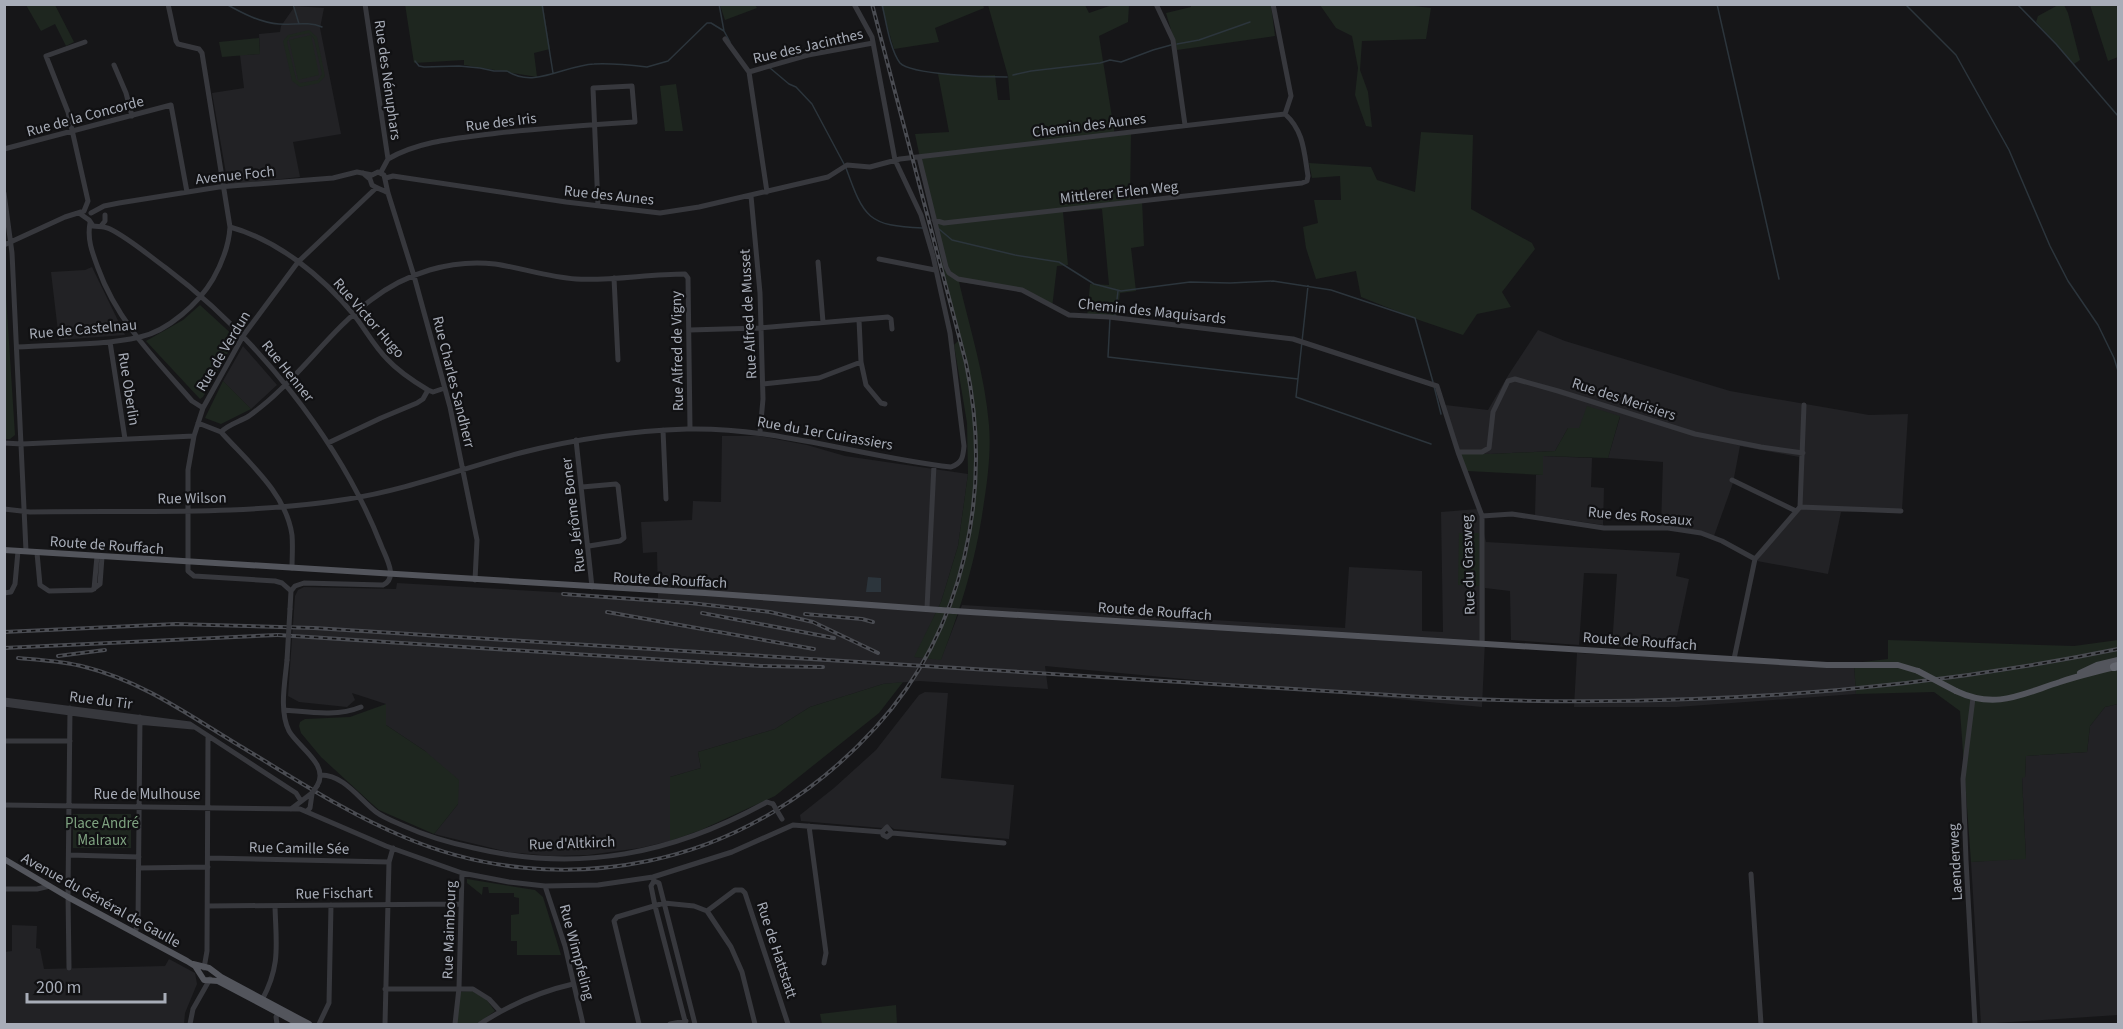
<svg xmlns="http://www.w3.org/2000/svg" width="2123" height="1029" font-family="'Source Sans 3',sans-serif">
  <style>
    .built { fill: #222225 }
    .green { fill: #1e261f; fill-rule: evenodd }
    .water { fill: #2c353c }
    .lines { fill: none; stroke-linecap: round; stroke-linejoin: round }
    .stream { stroke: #2c353c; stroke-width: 1.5 }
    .minor { stroke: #37383d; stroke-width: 5 }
    .major { stroke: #53555c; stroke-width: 6 }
    .highway { stroke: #63666e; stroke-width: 8 }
    .rail-casing { stroke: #4a4c52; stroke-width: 4 }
    .rail { stroke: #111113; stroke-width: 1.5; stroke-dasharray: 4.5; stroke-linecap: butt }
    .minor-bridge { stroke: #37383d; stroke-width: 5 }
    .major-bridge { stroke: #53555c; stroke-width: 6 }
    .labels { text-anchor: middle; stroke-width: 4.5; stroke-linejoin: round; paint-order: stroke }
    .street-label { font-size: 15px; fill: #a8adb8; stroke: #111113 }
    .park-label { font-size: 15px; fill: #7fa381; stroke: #111113 }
  </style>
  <rect width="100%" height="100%" fill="#161618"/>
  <path class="built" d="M295 6 324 8 320 28 341 134 293 142 300 177 228 185 212 93 244 88 240 55 260 54 259 34 280 32 281 26Z
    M92 267 125 335 59 340 51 272 85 270Z
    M1538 330 1565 341 1730 391 1869 415 1908 414 1902 510 1841 512 1828 574 1757 561 1798 506 1799 457 1740 446 1733 483 1714 536 1661 527 1663 462 1608 458 1620 417 1579 428H1568L1555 451 1491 454 1459 453 1445 405 1488 410 1509 374Z
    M243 346 277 385 251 409 223 381Z
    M722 436H759L807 445 845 456 968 474 958 546 941 602 915 657 941 659 962 605 1345 628 1349 567 1422 571V631L1443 632 1441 512 1478 509 1486 542 1680 553 1676 576 1689 579 1674 650 1612 646 1617 574 1584 573 1579 645 1511 640 1510 591 1485 588V641L1482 707 1045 666 1048 689 919 681 883 684 810 707 775 729 698 752 701 768 670 777V841L640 848 588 855 552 856 508 852 434 834 458 804 425 751 386 725V704L352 693 355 700 347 707 299 702 288 696 295 596 298 590 304 587 396 589 397 583 658 598 657 552 643 553 641 522 692 520 693 501 721 502Z
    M1543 456 1592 458 1591 487 1604 488 1603 525 1535 515 1536 475H1543Z
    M1577 653 1803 665 1854 663 1856 694 1677 707H1574Z
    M925 692 948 693 941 778 1014 785 1009 839 894 829 888 825 882 828 801 821 800 815 834 788 876 750 919 695Z
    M2118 704V1015L1981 1024 1971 862 2026 858 2022 777H2025L2026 756 2087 752 2090 726 2105 707Z
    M12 925 37 926 36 948 40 949 44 969 165 966 169 959 195 973 197 984 185 1013 184 1024H5V952L12 951Z"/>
  <path class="green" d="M405 4 543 5 550 49 534 53 537 77 464 65V60L414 63Z
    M2060 4 2064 5 2068 13 2080 60 2074 64 2036 22 2038 16Z
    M26 5H55L74 42 66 46 55 24 41 31Z
    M720 5H755L757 8 725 20Z
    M983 5 984 8 935 28 939 42 894 49 881 5Z
    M988 5H1085L1089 13 1112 5H1129L1128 22 1099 36 1115 136 1131 134 1130 200H1142L1144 246 1131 248 1136 291 1120 293 1117 317 1087 318 1090 284 1109 285 1102 209 1063 212 1068 265 1057 266 1052 308 1018 290 959 282C970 329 985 376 989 425 991 450 988 477 984 502 976 560 962 605 941 660L914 657 941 602 958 546 968 474 967 423 954 345 958 341 915 134 949 132 938 74 973 76 995 75 998 100H1010L1008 76Z
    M1191 5H1271L1275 36 1177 50 1166 13 1191 7Z
    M1406 5 1431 8 1426 39 1362 41 1360 70 1368 92 1372 127 1366 126 1355 95 1358 68 1352 36 1336 28 1320 5Z
    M2090 5H2118V57L2108 61Z
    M309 30 317 37 325 76 319 83 300 87 292 81 283 41 288 35ZM309 33 314 39 322 74 318 80 300 83 296 79 287 42 290 37Z
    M311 35 319 75 298 80 289 40Z
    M259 38 260 54 222 57 219 42Z
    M676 84 683 131H665L660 86Z
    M1421 132 1473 135 1471 209 1532 243 1535 249 1502 292 1511 307 1477 314 1463 335 1419 320 1361 297 1356 271 1316 279 1306 248 1303 227 1318 223 1314 200H1341L1340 176 1312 178 1309 163 1371 167 1377 180 1415 192Z
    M4 265 15 435 10 439H4Z
    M200 305 236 338 203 397 200 399 146 341 183 320Z
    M223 381 251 409 221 424 205 418Z
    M1587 406 1620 416 1608 458 1543 456V475L1467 471 1459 453 1491 454 1555 451 1568 428H1579Z
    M1459 533H1479L1480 586 1458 585Z
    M1888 640 2074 646 2118 640V704L2105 707 2090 726 2087 752 2026 756 2025 777 2022 778 2026 859 1971 862 1960 711 1934 692 1856 694 1854 663 1888 659Z
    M903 682 879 713 775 796 701 830 670 841V777L701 768 698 752 775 729 810 707 883 684Z
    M386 704V725L425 751 459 780 458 804 434 834 379 810 371 803 321 757 301 733 299 726 300 722 305 719 350 717Z
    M73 814H131V848H73Z
    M467 879 535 890 543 897 561 955H517V941H511V915L519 914V898L514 897V893H489L488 887H483L482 895 467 883Z
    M472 991 486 999 495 1011 477 1024H457L460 992Z
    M896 1005 897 1024H822L820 1014Z"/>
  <path class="water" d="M868 577 881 578V592H866Z"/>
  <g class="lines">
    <path class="stream" d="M226 4C242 13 261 23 279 24 294 25 308 21 322 27
      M293 4 299 24
      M542 4 553 73
      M719 4 724 31 730 42
      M882 4C886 21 890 50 900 63 911 75 988 77 1007 77
      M1717 4 1779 279
      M1905 4 1956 55 2009 150 2050 246 2068 281 2098 325 2114 358 2118 371
      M2017 4 2056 44 2118 116
      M1177 44 1199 40 1250 22
      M415 61 419 66 424 67 459 66 480 68 494 71H507C534 89 565 65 594 64 611 63 630 65 647 67L668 61 707 23H711L724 31
      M770 68 789 84 796 87 812 104 844 164
      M1013 75 1031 71 1100 63 1110 60 1121 62 1153 50 1171 45
      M846 168C864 218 868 226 923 228
      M939 229 952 240 1015 255 1059 262 1094 284 1121 291 1190 282 1230 283 1273 281 1331 290 1415 318 1433 382
      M1308 286 1296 397 1431 444
      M1115 316 1118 291
      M1110 318 1108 357 1298 379
      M1434 386 1441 414"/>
    <path class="minor" d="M365 4 388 159
      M1156 4 1173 40 1185 125
      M725 39 749 72 767 192
      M114 65 126 93 132 116
      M749 72 808 55 873 43
      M4 149 171 105 187 192
      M919 157 946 267 949 273 958 279 1022 290 1069 315 1109 317 1293 339 1437 386 1458 452 1482 516V643
      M381 172 388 159C421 140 461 138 498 133 544 128 590 125 635 122L632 86 593 88 598 206
      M363 173 370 179 372 185C377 189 382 189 388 193
      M386 178 393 176 566 202 660 213 699 207 828 177 847 165 870 167 900 159 1285 114
      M4 193 12 253 26 551
      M751 196 760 293 763 399 760 432
      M84 211 88 201 68 112 46 56 85 42
      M79 213 89 220 93 226C99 227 104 226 110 229 130 239 148 255 166 268 255 335 340 440 381 545 385 556 399 578 383 585L304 583 295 586 291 591
      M91 213 104 206 119 203 219 187 333 178 357 172 372 175 378 172 384 175 388 193 414 276 450 407 477 540 475 580
      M934 220 944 223 1302 183 1307 181 1308 176C1304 152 1304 131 1285 114L1291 96 1273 4
      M90 223C87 239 92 252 98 268 117 321 156 360 192 401L203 408
      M101 226 105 221V215
      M230 227C278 240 323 277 354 315 365 329 374 346 387 359 399 372 413 381 428 390
      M4 245 65 217 81 212
      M879 259 935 270
      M818 262 823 322
      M614 278 618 360
      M859 320 861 362 866 385 881 403 885 404
      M689 330 760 328 888 317 891 319 892 329
      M110 342 125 439
      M17 347C57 344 100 346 140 337 168 331 199 303 213 279 222 263 229 245 230 227L202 53 199 49 178 44 176 41 168 4
      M763 384 819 378 861 362
      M428 390 433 392 445 388
      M198 423 221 432C229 424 239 422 249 416 260 408 271 399 280 390 311 361 337 325 371 300 406 273 451 259 495 264 522 268 548 277 576 279 612 281 648 274 685 274L688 278 690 429
      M663 430 666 499
      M221 432C248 462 286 493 292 535 293 546 292 558 292 568
      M576 440 592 587
      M4 443 22 444 194 436
      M328 443 381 418 417 403 423 399 428 390
      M1458 452H1482L1489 448 1493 412 1508 381 1515 379 1558 391 1695 434 1761 447 1803 453
      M1732 480 1796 511
      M582 487 616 484 618 486 624 538 620 541 589 546
      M1800 507 1901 511
      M4 509 30 512C136 510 243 516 348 499 407 490 463 468 520 453 575 439 630 431 687 429 777 427 862 457 951 467 962 463 963 458 964 446L950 333 933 256 921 215 895 160 872 37 854 4
      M1482 516 1512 514 1604 528H1668L1701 533 1722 541 1755 559
      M37 553 40 585 49 591 92 590 100 584 102 557
      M94 589 97 556
      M291 591 282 583 275 581 194 576 188 571V470L194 436 203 408 243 336 298 262 376 188
      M4 593 11 592 15 584 18 551
      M927 608 934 465
      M290 609 291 591
      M1734 659 1755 559 1800 507 1804 405
      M287 660C285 682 279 711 289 731 299 748 330 765 317 786
      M1973 698 1963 779 1966 860 1975 1024
      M4 700 190 724 296 793 301 801
      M4 704 137 722 193 727
      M284 710C309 712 337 717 361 707
      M4 741H70
      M321 775C344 775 359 799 376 812 384 818 395 822 404 826 426 836 450 843 474 848 579 873 673 854 767 802L773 804
      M4 805 300 809 386 846 462 873 509 882 545 886 598 885 653 877 732 852 793 825 882 832 883 835 887 837 892 833 887 827 882 832
      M291 809 312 793
      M307 811 310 808 312 794
      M809 826 826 953 824 963
      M892 833 1004 843
      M69 855 139 857
      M208 858 389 862
      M139 868 208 867
      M1751 874 1761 1024
      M653 878 654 881 651 886 655 906 685 1021
      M654 881 659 883 695 1024
      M545 886 565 946 583 1024
      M4 889H37L50 886
      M208 906 460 904
      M707 911 735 890H742L745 893 788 1024
      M135 933 138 922 140 717
      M69 968 68 893 70 708
      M204 968 207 951 208 737
      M385 989H473L489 999 500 1011
      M262 1000C281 965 276 944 275 906
      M190 1024 193 1009 210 979
      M277 1024 276 1017 278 1014
      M319 1024 329 1003 331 905
      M385 1024 389 862 393 848
      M455 1024 459 988 462 873
      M480 1024C509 1005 538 992 573 984
      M639 1024 614 921 617 917 664 903 694 906 707 911 731 947 742 972 755 1024
      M670 1024 686 1021"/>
    <path class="major" d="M4 550 705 593 940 610
      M954 611 1827 665H1898L1918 671
      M2080 673 2097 665 2118 660
      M1956 691C1996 710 2022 694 2060 682 2077 676 2096 672 2114 667
      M4 859 68 897 187 961 195 966 204 980 218 981 299 1024
      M193 964 209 968 221 977 309 1024"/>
    <path class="highway" d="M2114 667 2118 666"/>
    <defs>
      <path id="rail" d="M563 594 690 603 770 612 813 622 878 653
        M607 612 814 649
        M702 613 834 638
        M805 614 862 619 873 622
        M4 632 176 624 314 628 1422 697C1655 709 1889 696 2118 649
        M278 635 761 666 823 667
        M4 648 277 635
        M58 656 105 650
        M18 658C40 660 63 661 85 667 142 681 190 716 240 746 292 777 348 814 404 837 481 870 566 878 648 861 737 843 815 794 876 727 965 629 993 491 966 363L872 4"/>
    </defs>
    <use href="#rail" class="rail-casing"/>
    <use href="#rail" class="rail"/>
    <path class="minor-bridge" d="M287 660 290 609
      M312 793 317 786
      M773 804 782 819"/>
    <path class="major-bridge" d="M940 610 954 611
      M1918 671 1956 691"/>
  </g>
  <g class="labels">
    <g class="street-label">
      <text transform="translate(808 46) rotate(-13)" y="5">Rue des Jacinthes</text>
      <text transform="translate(388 80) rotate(82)" y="5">Rue des Nénuphars</text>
      <text transform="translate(85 116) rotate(-15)" y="5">Rue de la Concorde</text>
      <text transform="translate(501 122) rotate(-7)" y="5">Rue des Iris</text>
      <text transform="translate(1089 125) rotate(-7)" y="5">Chemin des Aunes</text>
      <text transform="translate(235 175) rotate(-6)" y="5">Avenue Foch</text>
      <text transform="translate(1119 192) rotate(-6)" y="5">Mittlerer Erlen Weg</text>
      <text transform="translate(609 195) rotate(6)" y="5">Rue des Aunes</text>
      <text transform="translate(1152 311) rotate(6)" y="5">Chemin des Maquisards</text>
      <text transform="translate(748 314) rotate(-93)" y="5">Rue Alfred de Musset</text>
      <text transform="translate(369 318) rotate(49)" y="5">Rue Victor Hugo</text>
      <text transform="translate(83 329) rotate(-5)" y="5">Rue de Castelnau</text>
      <text transform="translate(223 351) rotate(-59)" y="5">Rue de Verdun</text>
      <text transform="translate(677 351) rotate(-91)" y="5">Rue Alfred de Vigny</text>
      <text transform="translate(288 371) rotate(51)" y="5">Rue Henner</text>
      <text transform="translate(454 382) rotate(76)" y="5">Rue Charles Sandherr</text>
      <text transform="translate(129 389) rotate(81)" y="5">Rue Oberlin</text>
      <text transform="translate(1624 399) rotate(18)" y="5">Rue des Merisiers</text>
      <text transform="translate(825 433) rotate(10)" y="5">Rue du 1er Cuirassiers</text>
      <text transform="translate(192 498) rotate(-1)" y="5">Rue Wilson</text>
      <text transform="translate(573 515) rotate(-97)" y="5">Rue Jérôme Boner</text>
      <text transform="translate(1640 516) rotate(5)" y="5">Rue des Roseaux</text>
      <text transform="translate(107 545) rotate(4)" y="5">Route de Rouffach</text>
      <text transform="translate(1468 565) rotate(-92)" y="5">Rue du Grasweg</text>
      <text transform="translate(670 580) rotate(3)" y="5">Route de Rouffach</text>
      <text transform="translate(1155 611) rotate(4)" y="5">Route de Rouffach</text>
      <text transform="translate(1640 641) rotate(4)" y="5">Route de Rouffach</text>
      <text transform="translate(101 700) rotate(7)" y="5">Rue du Tir</text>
      <text x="147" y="799">Rue de Mulhouse</text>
      <text transform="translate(572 843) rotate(-2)" y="5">Rue d'Altkirch</text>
      <text transform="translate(299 848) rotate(1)" y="5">Rue Camille Sée</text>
      <text transform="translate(1955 862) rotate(-93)" y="5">Laenderweg</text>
      <text transform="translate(334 893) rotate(-1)" y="5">Rue Fischart</text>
      <text transform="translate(101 900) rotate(29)" y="5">Avenue du Général de Gaulle</text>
      <text transform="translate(449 930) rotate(-88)" y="5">Rue Maimbourg</text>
      <text transform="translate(777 950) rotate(72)" y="5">Rue de Hattstatt</text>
      <text transform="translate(577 952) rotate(75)" y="5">Rue Wimpfeling</text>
    </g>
    <g class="park-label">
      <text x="102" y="828">Place André<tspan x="102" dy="17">Malraux</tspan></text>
    </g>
  </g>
  <rect width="2123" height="1029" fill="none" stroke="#a8adb8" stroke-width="12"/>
  <path d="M27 993v9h138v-9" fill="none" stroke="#a8adb8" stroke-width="3"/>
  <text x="36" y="993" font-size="18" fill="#a8adb8" stroke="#111113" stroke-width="4.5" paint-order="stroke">200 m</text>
</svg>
